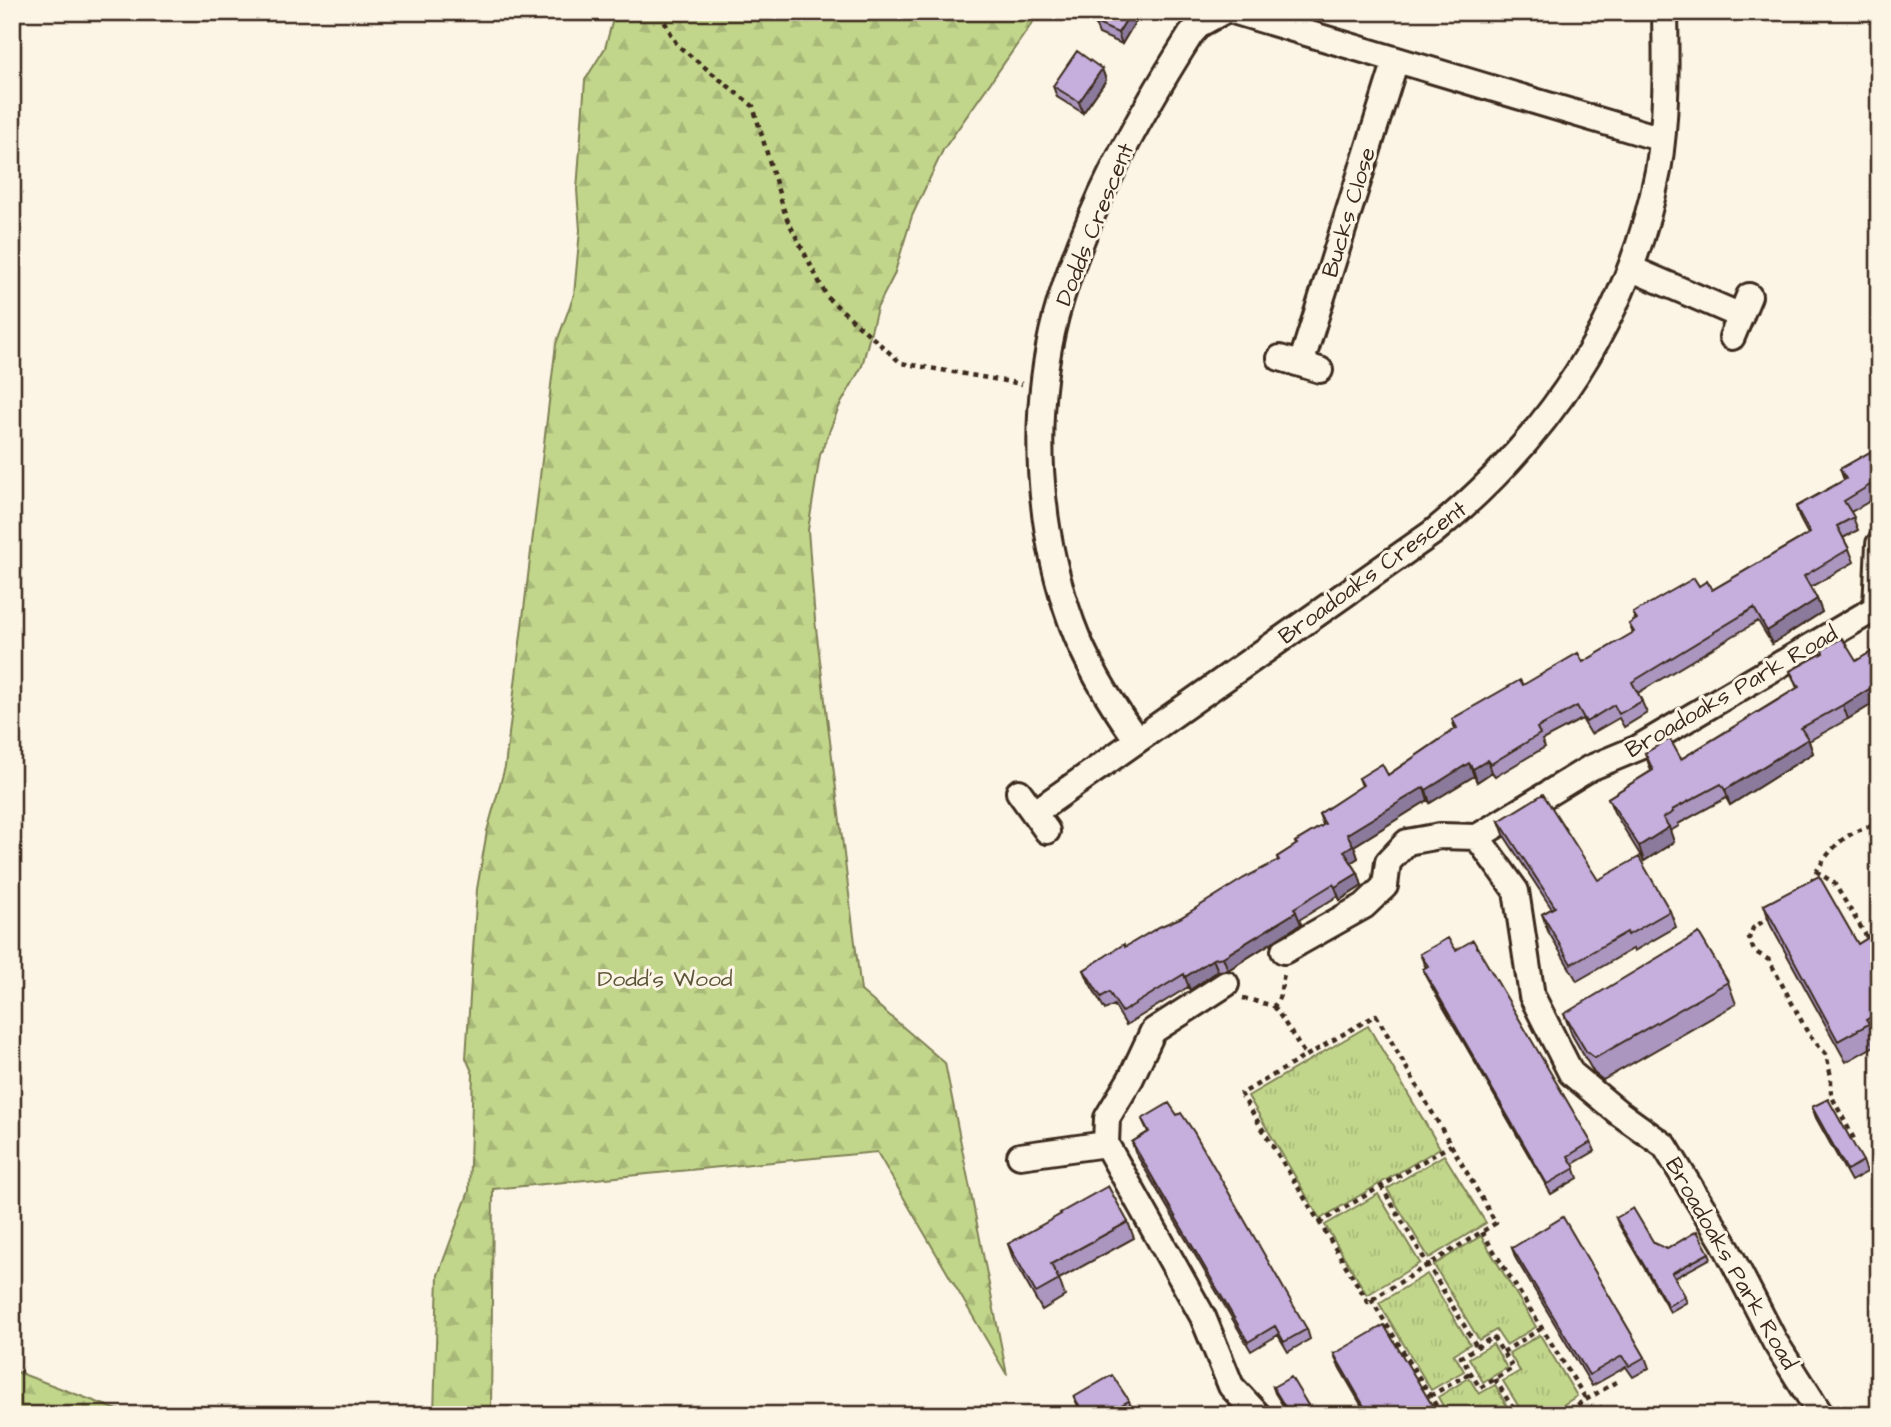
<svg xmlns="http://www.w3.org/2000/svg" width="1891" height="1427" font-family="'Architects Daughter',sans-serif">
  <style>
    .grass { fill: url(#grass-tufts); stroke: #7e8054; stroke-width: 2 }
    .forest { fill: url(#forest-firs); stroke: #7e8054; stroke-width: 2 }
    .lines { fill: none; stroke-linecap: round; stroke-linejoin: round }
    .minor-casing { stroke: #3b2a1e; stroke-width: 30 }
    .path { stroke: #3b2a1e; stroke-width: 4.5; stroke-dasharray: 5 5; stroke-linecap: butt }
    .minor { stroke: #fcf5e5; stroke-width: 24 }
    .wall { fill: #aa96be; stroke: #3b2a1e; stroke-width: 2 }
    .shaded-wall { fill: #8b7a9b; stroke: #3b2a1e; stroke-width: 2 }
    .building { fill: #c6aedd; stroke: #3b2a1e; stroke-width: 2 }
    .labels { text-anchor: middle; stroke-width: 6; stroke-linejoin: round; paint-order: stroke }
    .street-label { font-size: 23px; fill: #3b2a1e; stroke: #fcf5e5 }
    .park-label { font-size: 23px; fill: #5d5539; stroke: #fcf5e5 }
  </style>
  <defs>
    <pattern id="grass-tufts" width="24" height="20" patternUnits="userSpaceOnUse" patternTransform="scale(1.75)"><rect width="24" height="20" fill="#c2d68b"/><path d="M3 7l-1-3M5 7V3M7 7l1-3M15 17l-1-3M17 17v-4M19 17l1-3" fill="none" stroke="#a8b878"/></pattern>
    <pattern id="forest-firs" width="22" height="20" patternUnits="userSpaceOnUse" patternTransform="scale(1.75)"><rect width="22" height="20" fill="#c2d68b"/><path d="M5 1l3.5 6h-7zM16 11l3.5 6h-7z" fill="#a8b878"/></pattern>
  </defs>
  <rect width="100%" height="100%" fill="#fcf5e5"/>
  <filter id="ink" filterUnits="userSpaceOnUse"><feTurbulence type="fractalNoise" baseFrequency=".0143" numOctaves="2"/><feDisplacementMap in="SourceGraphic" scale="14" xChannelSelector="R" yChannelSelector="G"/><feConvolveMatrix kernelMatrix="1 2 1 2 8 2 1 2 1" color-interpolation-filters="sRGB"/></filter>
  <g filter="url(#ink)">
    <path class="grass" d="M1368 1026 1440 1148 1320 1219 1248 1096Z
      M1444 1155 1486 1223 1429 1258 1387 1189Z
      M1378 1194 1420 1263 1367 1295 1325 1225Z
      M1481 1236 1536 1327 1506 1345 1496 1330 1479 1340 1434 1265Z
      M1427 1274 1470 1344 1454 1354 1464 1371 1431 1390 1379 1303Z
      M1540 1335 1577 1396 1547 1415H1524L1503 1381 1520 1371 1509 1353Z
      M1493 1344 1507 1368 1483 1382 1469 1358Z
      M1469 1378 1479 1394 1495 1385 1512 1415H1448L1438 1397Z"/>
    <path class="forest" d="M615 12H1040L943 150 912 216 894 275 877 308 862 366 839 407 820 455 808 530 815 620 861 991 945 1063 1007 1375 877 1152 493 1189 491 1415H434L438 1275 469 1191 473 1074 466 1058 477 889 487 831 505 767 556 344 574 295 580 230 577 190 585 80 605 48Z
      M12 1370 131 1415H12Z"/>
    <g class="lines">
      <defs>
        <path id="minor" d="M1236 12 1662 139
          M1632 269 1741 316
          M1732 337 1749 296
          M1280 358 1320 370
          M1301 364 1396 60
          M1876 608 1879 544
          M1137 740C1112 705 1087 665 1072 624 1037 528 1030 416 1056 316 1084 215 1135 122 1191 34L1200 24 1222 12
          M1019 792 1047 831
          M1034 813 1432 533C1547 440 1630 318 1658 171 1667 119 1666 65 1665 12
          M1284 951 1364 906 1385 886 1388 862 1407 842 1440 836 1477 837
          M1226 984 1153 1031 1131 1078 1107 1118 1106 1144 1203 1317 1231 1386 1258 1415
          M1020 1156 1106 1144
          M1821 1415 1775 1342 1724 1243 1665 1146 1619 1113 1571 1073 1532 996 1516 891 1477 837 1590 768 1638 748 1876 608"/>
      </defs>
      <use href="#minor" class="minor-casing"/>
      <path class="path" d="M626 12 734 15 741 12
        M660 13 677 45 753 106 786 217 827 297 901 363 1022 384
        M1816 871 1834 883 1870 942
        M1811 882C1825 853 1845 829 1879 825
        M1771 916 1753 928 1749 938 1754 951 1769 960 1809 1035 1826 1054 1831 1077V1095L1854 1139
        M1243 998 1274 1006C1283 996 1280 984 1285 972
        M1274 1006 1306 1056
        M1376 1015 1496 1223 1368 1302 1241 1094Z
        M1381 1186 1477 1347
        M1319 1223 1451 1145
        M1482 1232 1586 1399
        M1371 1299 1442 1415
        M1493 1337 1513 1368 1480 1388 1461 1357Z
        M1503 1352 1542 1328
        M1495 1379 1517 1415
        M1430 1396 1470 1373
        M1560 1415 1616 1382
        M1583 1415 1599 1405 1605 1415"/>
      <use href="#minor" class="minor"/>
    </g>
    <path class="wall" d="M1100 12H1141L1122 44 1099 34 1095 23Z
      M1102 69 1106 80 1083 113 1057 97 1053 86Z
      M1879 447V496L1851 512 1858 530 1843 538 1849 549 1854 562 1811 587 1817 599 1822 612 1772 644 1758 621 1638 693 1647 713 1624 727 1619 718 1591 734 1582 719 1542 740 1545 747 1495 777 1492 772 1477 782 1474 776 1430 803 1428 800 1354 846 1358 858 1351 862 1358 873 1362 886 1340 900 1338 896 1299 920 1301 924 1228 970 1218 971 1190 990 1188 987 1126 1025 1114 1005 1105 1010 1089 982 1084 970 1180 918 1278 861 1277 857 1296 845 1295 842 1323 825 1319 814 1362 786 1359 778 1388 775 1455 729 1452 719 1523 685 1583 662 1633 633 1629 624 1635 620 1633 613 1699 586 1712 590 1808 534 1800 519 1796 507 1844 480 1840 469Z
      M1879 647V700L1848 719 1809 741 1813 753 1730 805 1726 798 1678 824 1679 826 1670 831 1674 842 1644 861 1614 812 1608 798 1651 771 1645 753 1681 759 1797 688 1790 671 1823 653 1856 661Z
      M1499 821 1598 880 1670 911 1676 927 1634 951 1633 949 1577 981 1548 931 1542 914 1552 909 1505 837Z
      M1764 905 1858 944 1879 931V1038L1875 1040 1876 1045 1846 1062 1771 926Z
      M1420 954 1591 1142 1595 1151 1573 1164 1578 1178 1551 1194 1427 979 1423 969 1426 968Z
      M1728 982 1736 1004 1603 1080 1594 1073 1572 1035 1564 1014Z
      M1812 1107 1863 1161 1867 1172 1851 1181 1816 1118Z
      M1142 1119 1307 1329 1310 1339 1288 1352 1278 1335 1251 1351 1135 1152 1132 1142 1148 1132Z
      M1616 1218 1654 1243 1667 1249 1709 1253 1711 1258 1675 1278 1687 1302 1670 1312 1618 1223Z
      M1128 1222 1134 1238 1059 1279 1065 1296 1042 1310 1014 1261 1008 1244Z
      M1512 1248 1645 1357 1649 1368 1633 1377 1626 1367 1592 1386 1516 1259Z
      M1334 1354 1438 1415H1367L1338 1365Z
      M1273 1387 1314 1415H1289L1275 1393Z
      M1074 1397 1129 1401 1133 1412 1128 1415H1082Z"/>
    <path class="shaded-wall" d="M1131 12H1141L1122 44 1118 33Z
      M1102 69 1106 80 1083 113 1079 102Z
      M1817 599 1822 612 1772 644 1767 631Z
      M1879 683V700L1848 719 1843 705Z
      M1808 739 1813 753 1730 805 1725 790Z
      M1488 760 1492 772 1477 782 1473 769Z
      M1469 763 1474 776 1430 803 1426 790Z
      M1424 787 1428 800 1354 846 1358 858 1349 864 1344 851 1347 834Z
      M1669 827 1674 842 1644 861 1639 846Z
      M1358 873 1362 886 1340 900 1335 887Z
      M1296 912 1301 924 1228 970 1223 957Z
      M1213 959 1218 971 1190 990 1185 977Z"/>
    <path class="building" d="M1100 12H1131L1118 33 1095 23Z
      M1077 51 1102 69 1079 102 1053 86Z
      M1879 447V488L1875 482 1844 501 1854 517 1837 526 1849 549 1804 576 1817 599 1767 631 1754 608 1632 682 1642 701 1619 714 1614 705 1586 722 1577 706 1537 728 1540 734 1491 764 1488 760 1473 769 1469 763 1426 790 1424 787 1347 834 1353 845 1344 851 1358 873 1335 887 1333 884 1294 908 1296 912 1223 957 1213 959 1185 977 1184 974 1122 1012 1109 992 1101 997 1084 970 1124 944 1125 947 1159 927 1180 918 1244 878 1279 860 1277 857 1297 844 1295 842 1325 824 1319 814 1363 785 1359 778 1382 764 1388 775 1457 728 1452 719 1520 680 1523 685 1578 653 1583 662 1634 632 1629 624 1637 619 1633 613 1694 578 1699 586 1707 581 1712 590 1810 533 1796 507 1846 479 1840 469Z
      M1842 638 1856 661 1879 647V683L1843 705 1801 728 1808 739 1725 790 1721 784 1672 810 1673 812 1663 818 1669 827 1639 846 1608 798 1653 770 1645 753 1670 739 1681 759 1799 687 1790 671 1823 653 1822 650Z
      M1543 794 1598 880 1639 857 1670 911 1628 935 1627 932 1571 964 1542 914 1555 907 1499 821Z
      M1819 876 1858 944 1879 931V1012L1866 1020 1869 1024 1838 1041 1764 905Z
      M1699 933 1728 982 1595 1058 1586 1051 1564 1014Z
      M1448 938 1456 950 1473 940 1591 1142 1568 1156 1575 1168 1547 1184 1423 969 1428 966 1420 954Z
      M1828 1099 1863 1161 1847 1170 1812 1107Z
      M1169 1103 1177 1115 1181 1113 1194 1132 1307 1329 1284 1342 1275 1326 1248 1342 1132 1142 1149 1132 1142 1119Z
      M1108 1186 1128 1222 1051 1264 1059 1280 1036 1293 1008 1244 1061 1214 1060 1213Z
      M1633 1208 1654 1243 1667 1249 1697 1231 1709 1253 1672 1273 1685 1296 1668 1306 1616 1218Z
      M1563 1217 1645 1357 1629 1366 1622 1356 1589 1375 1512 1248Z
      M1384 1325 1438 1415H1369L1334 1354Z
      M1112 1375 1129 1401 1112 1410 1114 1415H1085L1074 1397Z
      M1291 1377 1314 1415H1290L1273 1387Z"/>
  </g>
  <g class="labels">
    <g class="street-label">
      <text transform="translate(1348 212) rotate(-73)" y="8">Bucks Close</text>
      <text transform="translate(1094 224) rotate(-68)" y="8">Dodds Crescent</text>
      <text transform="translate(1372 572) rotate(-36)" y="8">Broadoaks Crescent</text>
      <text transform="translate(1731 691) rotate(-30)" y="8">Broadoaks Park Road</text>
      <text transform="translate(1732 1263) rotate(60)" y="8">Broadoaks Park Road</text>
    </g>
    <g class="park-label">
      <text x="665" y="986">Dodd's Wood</text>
    </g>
  </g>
  <rect width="1891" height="1427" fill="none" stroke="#fcf5e5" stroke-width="42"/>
  <rect x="21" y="21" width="1849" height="1385" fill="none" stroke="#3b2a1e" stroke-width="2.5" filter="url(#ink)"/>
</svg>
